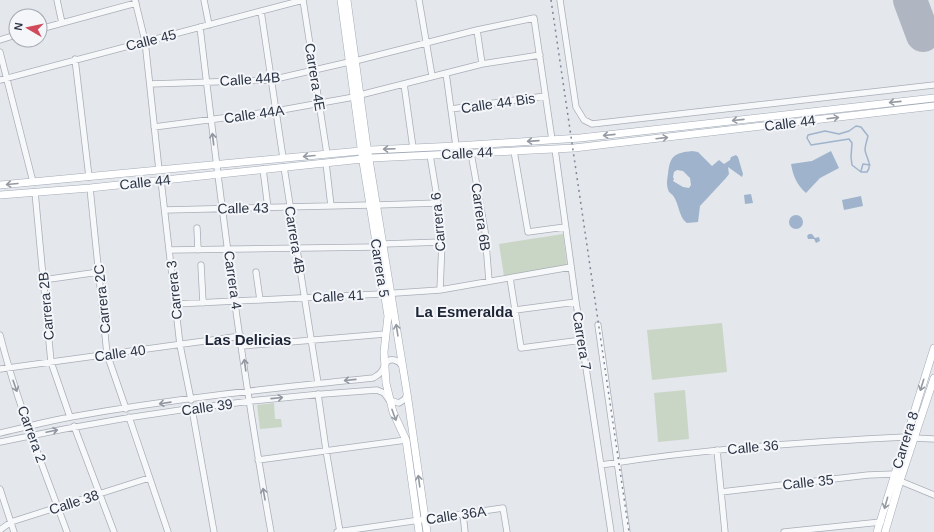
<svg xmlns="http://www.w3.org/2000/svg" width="934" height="532" font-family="Arial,sans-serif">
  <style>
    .green { fill: #c9d6c5 }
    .water { fill: #9fb4cc; fill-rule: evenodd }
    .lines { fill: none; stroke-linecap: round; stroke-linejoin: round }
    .stream { stroke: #9fb4cc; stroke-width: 1.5 }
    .taxiway { stroke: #b0b6c1; stroke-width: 14 }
    .runway { stroke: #b0b6c1; stroke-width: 34 }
    .minor-casing { stroke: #a9aeb7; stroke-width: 7 }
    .major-casing { stroke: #a3abb8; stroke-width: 8 }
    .minor { stroke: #f7f8fa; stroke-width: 5.5 }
    .major { stroke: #fff; stroke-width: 7 }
    .rail { stroke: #7d8696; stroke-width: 1.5; stroke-dasharray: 2 4; stroke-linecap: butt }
    .oneway { stroke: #959aa2 }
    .oneway2 { stroke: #9196a0 }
    .labels { text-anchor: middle; stroke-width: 4; stroke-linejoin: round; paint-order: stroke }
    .street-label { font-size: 14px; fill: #2b3445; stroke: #f4f6f9 }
    .neighbourhood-label { font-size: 15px; font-weight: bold; fill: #1d2536; stroke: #f4f6f9 }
  </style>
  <rect width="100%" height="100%" fill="#e4e7ec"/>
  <path class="green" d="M563 234 567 266 504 276 499 244Z
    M722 323 727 372 652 380 647 330Z
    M685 390 689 439 658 442 654 393Z
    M274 403 275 419H281L282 427 260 429 257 405Z"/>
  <path class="water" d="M692 151 698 152 712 166 719 160 724 164 730 160 731 157 736 155 738 157 743 174 742 177 728 167 729 174 726 178 700 206 698 222 687 223C677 216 680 199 669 192 666 185 667 181 668 174 670 156 674 153 692 151ZM677 170 683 171 690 178 691 185 689 188 683 187 673 181 674 179 673 177 674 172Z
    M831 151 839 168 820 178 806 193C797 185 793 176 791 164L812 161Z
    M751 194 753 203 745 204 744 195Z
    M861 196 863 206 844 210 842 200Z
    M789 222a7 7 0 1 1 14 0a7 7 0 1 1-14 0Z
    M809 234H812L815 238 819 237 820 241 816 243 814 239H808L807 236Z"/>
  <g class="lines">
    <path class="stream" d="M856 126 861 127 868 136C867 140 865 146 865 150 866 158 873 164 867 172H861L852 165 851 157 852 143 849 139 811 145 807 138 808 135 825 131 839 134 849 131Z
      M861 171 863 164 870 165"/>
    <path class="taxiway" d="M923 35 934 31"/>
    <path class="runway" d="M910 0 923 35"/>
    <defs>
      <path id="minor" d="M57 0 62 23
        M135 0 145 41 159 170
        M204 0 209 25
        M303 0 327 154
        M419 0 432 76
        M560 0 576 107 584 120 592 124 934 85
        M261 11 283 158
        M200 27C220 196 241 365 271 532
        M40 29 136 3
        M477 30 482 64
        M0 40 16 35
        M0 52 33 182
        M75 59 89 177
        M355 61 477 30 534 18 552 140
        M446 73 456 146
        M0 80 303 0
        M150 84 271 80 349 62
        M404 84 413 148
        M360 95 482 64 540 55
        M451 109 545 96
        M154 127 276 111 354 97
        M555 149 576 302 611 532
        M514 151 528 232 565 227
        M471 153 485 231 489 281
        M430 155 438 203 442 242 440 290
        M326 163 331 206
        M284 167 318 383
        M263 169 268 208
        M161 180 180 345 191 400
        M90 188 107 354 126 409
        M35 192 51 362 70 417
        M377 205 438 203
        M165 210 370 205
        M197 228 198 250
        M383 244 442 242
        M169 250 376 247
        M201 265 203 303
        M256 272 260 300
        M510 278 521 348 582 340
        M43 280 99 272
        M175 304 381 294 440 290 571 267
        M515 310 576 302
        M598 325 627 532
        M0 335C17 402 43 467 67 532
        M242 346 385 334
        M0 369 241 336
        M318 394 326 450 340 532
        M192 409 214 532
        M129 417 168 532
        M74 426 114 532
        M0 433C24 428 47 421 71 417 171 399 272 388 373 378 376 376 379 375 381 372 383 370 384 366 386 363 390 357 399 360 402 366
        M914 438 934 439
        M0 442C124 415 250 398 377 390L384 393 389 400 399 403 405 399 407 394
        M717 450 725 532
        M258 460 406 440
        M601 465C702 449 804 442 906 437
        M900 481 934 495
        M0 489 14 532
        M721 492 868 475 895 474
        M463 514 465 532
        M0 530 11 522 149 478
        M337 532 503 508 507 532
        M784 532 881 522"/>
      <path id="major" d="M341 0 363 162 388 316 384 352 386 383 393 412 406 440 419 532
        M347 0 367 147 407 393 427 532
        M0 185 371 150 456 146 580 138 934 98
        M0 195 90 188 372 158 574 148 934 106
        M877 532 934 348
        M885 532 900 481 934 378"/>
    </defs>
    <use href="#minor" class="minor-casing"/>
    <use href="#major" class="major-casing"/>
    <use href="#minor" class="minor"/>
    <use href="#major" class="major"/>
    <path class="rail" d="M551 0 629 532"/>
  </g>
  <defs><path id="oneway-shaft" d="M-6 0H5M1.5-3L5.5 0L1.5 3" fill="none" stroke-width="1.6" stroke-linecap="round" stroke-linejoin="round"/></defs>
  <g class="oneway">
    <use href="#oneway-shaft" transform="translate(895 102) rotate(174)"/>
    <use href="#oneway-shaft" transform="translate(833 118) rotate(-7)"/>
    <use href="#oneway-shaft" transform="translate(738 120) rotate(174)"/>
    <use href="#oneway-shaft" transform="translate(609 135) rotate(174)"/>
    <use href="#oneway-shaft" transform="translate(662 138) rotate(-7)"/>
    <use href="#oneway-shaft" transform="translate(533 141) rotate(176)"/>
    <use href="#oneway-shaft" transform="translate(389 149) rotate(178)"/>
    <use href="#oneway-shaft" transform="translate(309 156) rotate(175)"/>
    <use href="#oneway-shaft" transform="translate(12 184) rotate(175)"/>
    <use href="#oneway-shaft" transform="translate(397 330) rotate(-99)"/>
    <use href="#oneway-shaft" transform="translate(922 385) rotate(107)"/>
    <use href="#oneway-shaft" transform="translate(394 415) rotate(70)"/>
    <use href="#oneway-shaft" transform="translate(419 481) rotate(-98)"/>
    <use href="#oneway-shaft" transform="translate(886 503) rotate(106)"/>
  </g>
  <g class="oneway2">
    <use href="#oneway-shaft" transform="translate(213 139) rotate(-97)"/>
    <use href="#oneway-shaft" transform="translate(245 365) rotate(-98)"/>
    <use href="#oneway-shaft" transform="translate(350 380) rotate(174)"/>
    <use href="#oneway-shaft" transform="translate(15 386) rotate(71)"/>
    <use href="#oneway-shaft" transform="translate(277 398) rotate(-6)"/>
    <use href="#oneway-shaft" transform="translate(165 403) rotate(172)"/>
    <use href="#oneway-shaft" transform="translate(52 431) rotate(-12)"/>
    <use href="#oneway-shaft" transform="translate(264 494) rotate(-100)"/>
  </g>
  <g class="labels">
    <g class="street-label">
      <text transform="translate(151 40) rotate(-14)" y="5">Calle 45</text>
      <text transform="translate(315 77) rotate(81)" y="5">Carrera 4E</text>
      <text transform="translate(250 79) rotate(-4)" y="5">Calle 44B</text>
      <text transform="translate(498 103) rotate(-8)" y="5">Calle 44 Bis</text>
      <text transform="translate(254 114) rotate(-8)" y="5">Calle 44A</text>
      <text transform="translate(790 123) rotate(-7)" y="5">Calle 44</text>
      <text transform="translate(467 153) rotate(-3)" y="5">Calle 44</text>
      <text transform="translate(145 182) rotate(-6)" y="5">Calle 44</text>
      <text transform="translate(243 208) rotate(-1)" y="5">Calle 43</text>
      <text transform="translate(481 217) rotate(82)" y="5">Carrera 6B</text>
      <text transform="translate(438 222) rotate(-95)" y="5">Carrera 6</text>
      <text transform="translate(295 240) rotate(81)" y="5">Carrera 4B</text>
      <text transform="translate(380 268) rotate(81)" y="5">Carrera 5</text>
      <text transform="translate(233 280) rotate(82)" y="5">Carrera 4</text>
      <text transform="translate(174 290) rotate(-96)" y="5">Carrera 3</text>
      <text transform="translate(338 296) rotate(-3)" y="5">Calle 41</text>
      <text transform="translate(102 299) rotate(-96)" y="5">Carrera 2C</text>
      <text transform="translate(46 306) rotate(-95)" y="5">Carrera 2B</text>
      <text transform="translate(582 341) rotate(81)" y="5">Carrera 7</text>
      <text transform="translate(120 353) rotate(-8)" y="5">Calle 40</text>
      <text transform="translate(207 407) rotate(-8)" y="5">Calle 39</text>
      <text transform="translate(32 434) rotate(70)" y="5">Carrera 2</text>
      <text transform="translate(905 440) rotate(-73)" y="5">Carrera 8</text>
      <text transform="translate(753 447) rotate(-5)" y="5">Calle 36</text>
      <text transform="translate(808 482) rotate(-6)" y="5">Calle 35</text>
      <text transform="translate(74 502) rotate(-18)" y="5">Calle 38</text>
      <text transform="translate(456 515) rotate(-8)" y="5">Calle 36A</text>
    </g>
    <g class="neighbourhood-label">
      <text x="464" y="317">La Esmeralda</text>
      <text x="248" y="345">Las Delicias</text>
    </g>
  </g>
  <g transform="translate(28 28) rotate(279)"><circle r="19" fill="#f4f6f9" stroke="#a4a8b1"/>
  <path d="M0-3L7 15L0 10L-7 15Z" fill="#d1495b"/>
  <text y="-6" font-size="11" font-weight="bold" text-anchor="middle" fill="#2b3445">N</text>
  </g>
</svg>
